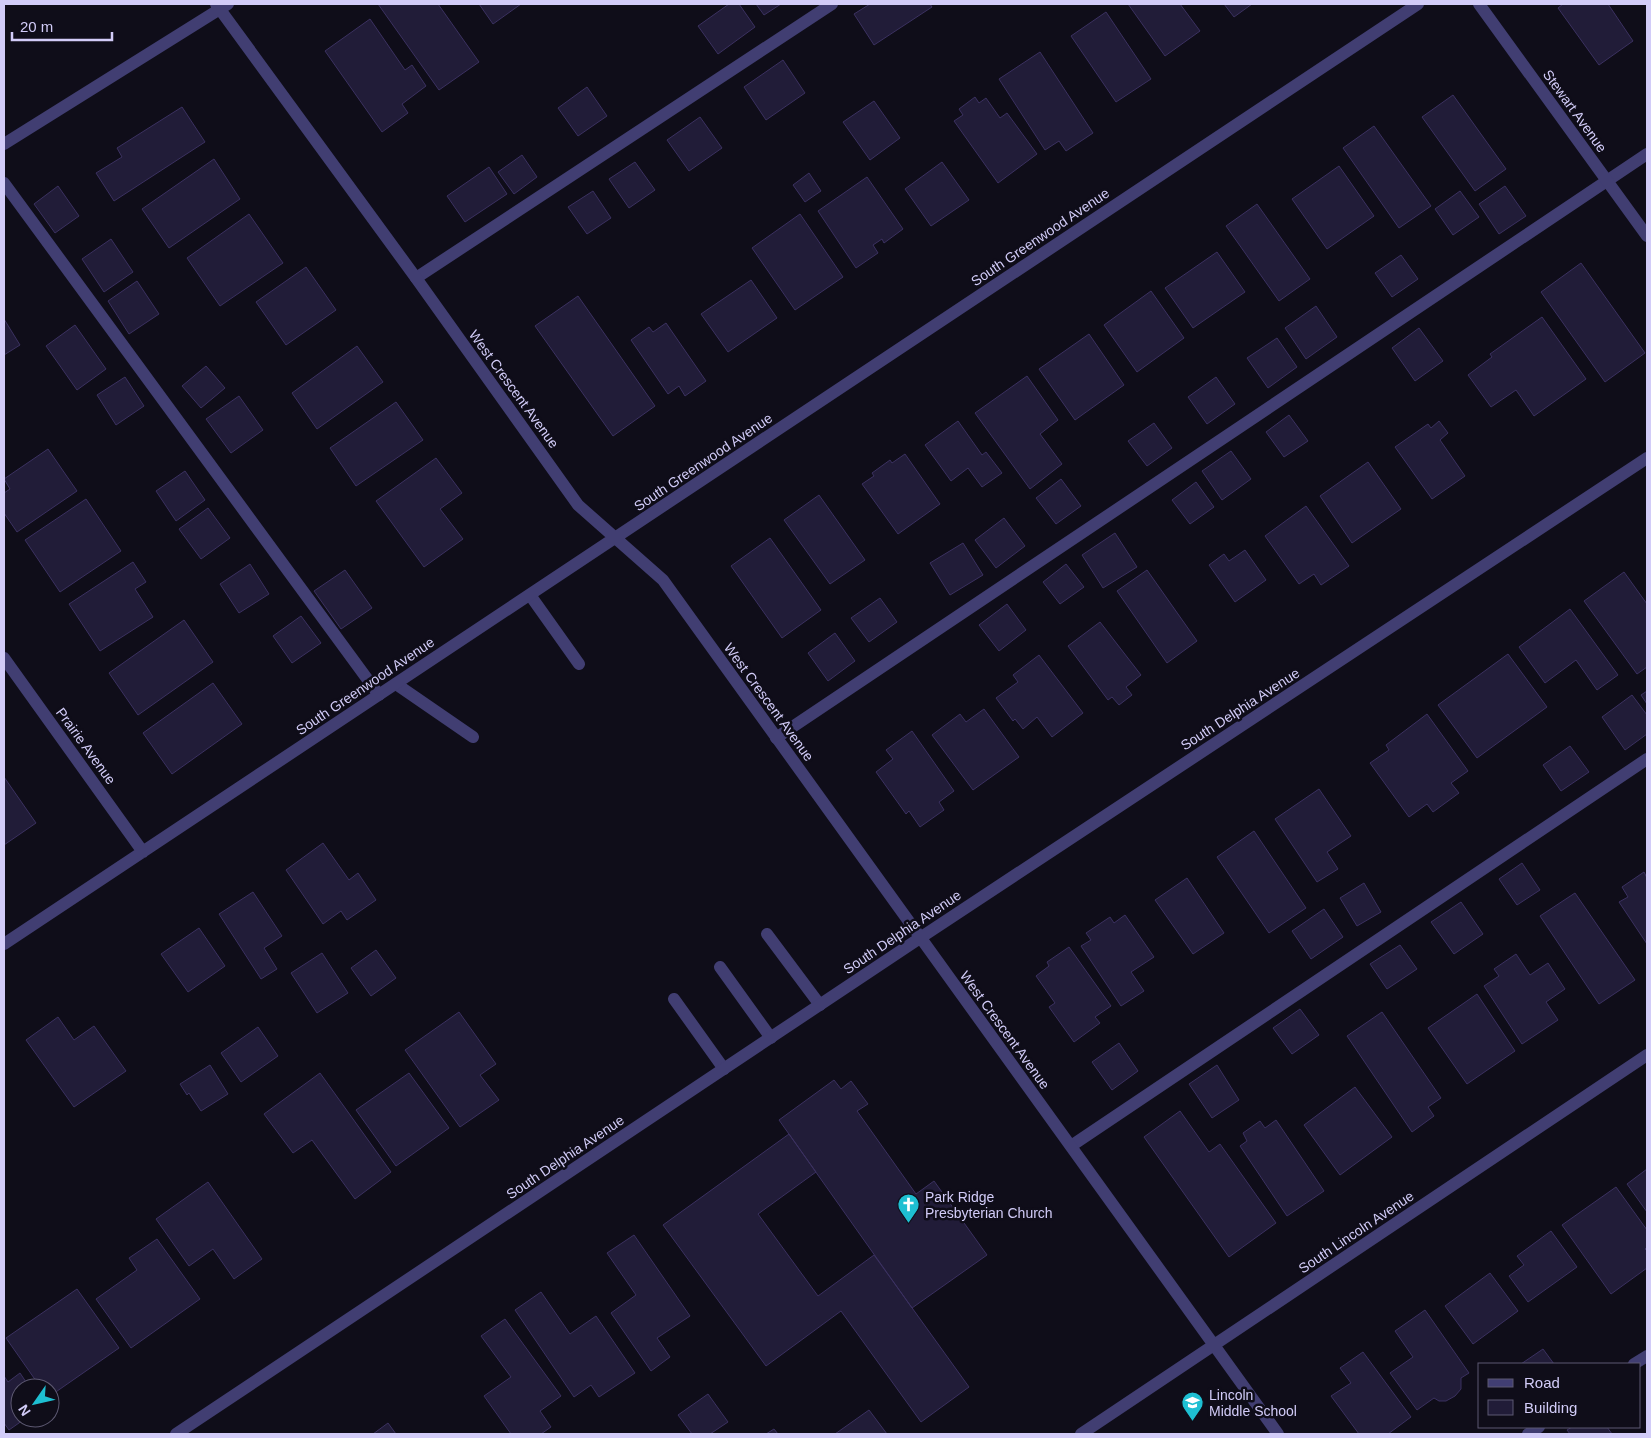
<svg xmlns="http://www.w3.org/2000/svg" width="1651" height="1438" font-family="Arial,sans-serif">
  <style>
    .building { fill: #211c38; stroke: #3b3160 }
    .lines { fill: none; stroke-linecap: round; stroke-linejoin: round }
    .lane { stroke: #413e72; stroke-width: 12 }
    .street { stroke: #413e72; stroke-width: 12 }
    .labels { text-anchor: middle; stroke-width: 5; stroke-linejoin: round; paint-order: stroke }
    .street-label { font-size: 14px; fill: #d2ccf8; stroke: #0f0d19 }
    .poi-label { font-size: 14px; fill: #d2ccf8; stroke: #0f0d19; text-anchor: start }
  </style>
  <rect width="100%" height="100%" fill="#0f0d19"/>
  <path class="building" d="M378 4H438L479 62 439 90Z
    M479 4H521L493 24Z
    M729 4H739L755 27 718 54 698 26Z
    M756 4H781L764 15Z
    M870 4H930L932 7 874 45 854 14Z
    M1128 4H1180L1200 31 1165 56Z
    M1224 4H1252L1234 17Z
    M1563 4H1608L1633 41 1599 65 1558 8Z
    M1106 12 1151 79 1116 102 1071 36Z
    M370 19 405 70 412 65 426 86 402 104 408 113 382 132 325 51Z
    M1040 52 1093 133 1066 151 1059 141 1045 150 999 79Z
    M783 60 805 93 766 120 744 87Z
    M587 87 607 116 578 136 558 108Z
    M1453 95 1506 169 1475 191 1422 117Z
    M975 97 979 103 986 98 1000 118 1007 113 1037 154 998 183 954 121 963 115 959 109Z
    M874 101 900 138 870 160 843 122Z
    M182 107 205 142 114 201 96 173 122 157 117 148Z
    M700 117 722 148 689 171 667 140Z
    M1374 126 1431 206 1399 228 1343 148Z
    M522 155 537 177 514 194 498 172Z
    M214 159 240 199 169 248 142 209Z
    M635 162 655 190 629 208 609 179Z
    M942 162 969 200 931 226 905 189Z
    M1339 166 1374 216 1327 249 1292 199Z
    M489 167 507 194 465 222 447 196Z
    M809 173 821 191 805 202 793 185Z
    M867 177 903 229 884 243 882 239 873 245 878 253 856 268 818 211Z
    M58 186 79 216 55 233 34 204Z
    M1505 186 1526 216 1499 234 1479 204Z
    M593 191 611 218 587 234 568 207Z
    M1460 191 1479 217 1453 235 1435 209Z
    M1257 204 1310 279 1279 301 1226 226Z
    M249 214 283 263 220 306 187 258Z
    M800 214 843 277 795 310 752 248Z
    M111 239 133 272 104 292 82 259Z
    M1217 252 1245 292 1193 328 1165 288Z
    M1401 255 1418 279 1392 297 1375 273Z
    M1581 263 1645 353 1605 382 1541 292Z
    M306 267 336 310 286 345 256 302Z
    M751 280 777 318 728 352 701 314Z
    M137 281 159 314 129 334 108 301Z
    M1151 291 1184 338 1137 372 1104 325Z
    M578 296 655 406 613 436 535 326Z
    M1316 306 1337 337 1306 359 1285 328Z
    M1542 317 1586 379 1534 416 1516 390 1491 407 1468 375 1492 357 1490 354Z
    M4 319 20 345 4 355Z
    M666 323 706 381 685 396 679 386 668 394 631 340 649 327 653 332Z
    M75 325 106 369 77 390 46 346Z
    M1419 328 1443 361 1415 381 1392 348Z
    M1089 334 1124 385 1075 420 1039 369Z
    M1277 338 1297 367 1268 388 1247 358Z
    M357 346 383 382 317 429 292 393Z
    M206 366 225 388 201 408 182 386Z
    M1027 376 1058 420 1040 434 1062 464 1030 489 975 413Z
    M125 377 144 406 116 425 97 395Z
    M1216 377 1235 404 1207 424 1188 397Z
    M239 396 263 430 231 453 206 419Z
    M396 402 423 440 356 486 330 448Z
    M1289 415 1308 441 1284 457 1266 432Z
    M958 421 982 455 986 452 1002 473 982 487 968 468 951 481 925 445Z
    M1439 421 1448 433 1440 440 1465 476 1432 499 1395 447 1428 424 1431 428Z
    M1154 423 1172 448 1147 466 1128 441Z
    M48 449 77 491 17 532 4 513V493L10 489 4 479Z
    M1231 451 1251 479 1222 500 1202 471Z
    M905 454 940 504 898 534 862 484 874 476 872 473 890 460 892 463Z
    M436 458 462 493 440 509 463 539 424 567 376 501Z
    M1368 462 1401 509 1352 543 1320 496Z
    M185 471 205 500 176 521 156 491Z
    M1061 479 1081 506 1056 524 1036 498Z
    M1196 482 1214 507 1190 524 1172 500Z
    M819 495 865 560 830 584 784 520Z
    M86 499 121 551 60 592 25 540Z
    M1306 506 1349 566 1321 585 1314 574 1299 584 1265 536Z
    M208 508 230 538 201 559 179 529Z
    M1004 518 1025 546 996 568 975 540Z
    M1115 533 1137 567 1103 588 1082 555Z
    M770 538 821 610 782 638 731 566Z
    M963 543 983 575 950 595 930 563Z
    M1245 550 1266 580 1235 602 1209 565 1224 554 1229 561Z
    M133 562 146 582 135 589 153 617 100 651 69 604Z
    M250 564 269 594 239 613 220 584Z
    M1066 564 1084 587 1060 604 1043 582Z
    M345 570 372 608 341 629 314 591Z
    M1147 570 1197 641 1167 663 1117 591Z
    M1624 572 1647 604V667L1637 674 1584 601Z
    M880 598 897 622 869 642 851 618Z
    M1007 604 1026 630 999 651 979 625Z
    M1570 609 1618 675 1597 690 1576 660 1545 683 1519 647Z
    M301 616 321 643 292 663 273 636Z
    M184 620 213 662 138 715 109 673Z
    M1100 622 1141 675 1126 687 1132 695 1119 705 1112 697 1108 700 1068 646Z
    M835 633 855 661 828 681 808 653Z
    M1508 654 1547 707 1477 758 1438 705Z
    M1039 655 1083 713 1052 737 1037 717 1023 729 1015 719 1013 721 996 698 1018 682 1013 675Z
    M213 683 242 724 172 774 143 733Z
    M1647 691V704L1641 695Z
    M1632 695 1647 715V734L1625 750 1602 717Z
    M984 709 1019 757 973 790 932 735 960 714 966 722Z
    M1427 714 1468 771 1451 783 1459 793 1433 812 1427 804 1409 817 1370 763 1389 750 1386 745Z
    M912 731 954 791 939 802 944 810 920 827 909 811 906 814 876 772 893 759 886 750Z
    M1570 746 1589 772 1561 791 1543 765Z
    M4 777 36 823 4 845Z
    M1319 789 1351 836 1327 852 1338 869 1317 882 1275 819Z
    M1254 831 1306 908 1269 933 1217 857Z
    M323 843 349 880 358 873 376 900 347 920 341 911 323 924 286 870Z
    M1522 863 1540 890 1517 905 1499 879Z
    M1644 872 1647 878V944L1619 902 1628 897 1622 887Z
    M1187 878 1224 933 1193 954 1155 900Z
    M1364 883 1381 912 1357 926 1340 898Z
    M253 892 282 936 264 948 277 969 261 979 219 914Z
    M1575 893 1635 980 1599 1004 1540 916Z
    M1461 902 1483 934 1454 954 1431 922Z
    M1324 909 1343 937 1311 959 1292 931Z
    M1125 915 1154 957 1131 972 1144 991 1121 1006 1081 946 1091 940 1086 933 1110 917 1114 923Z
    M199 928 225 966 188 992 161 954Z
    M1400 945 1417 969 1387 989 1370 964Z
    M1069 947 1111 1006 1095 1017 1100 1023 1074 1042 1049 1007 1055 1003 1036 976 1049 966 1047 962Z
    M376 950 396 978 371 996 351 968Z
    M322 953 348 993 317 1013 291 973Z
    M1516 954 1530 975 1548 963 1565 989 1546 1002 1558 1020 1522 1044 1484 986 1499 976 1494 969Z
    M1477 994 1515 1051 1467 1084 1428 1028Z
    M1300 1009 1319 1035 1292 1054 1273 1028Z
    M459 1012 496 1064 480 1075 499 1100 460 1127 405 1050Z
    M1382 1012 1441 1098 1428 1107 1434 1116 1412 1132 1347 1036Z
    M58 1017 74 1040 94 1026 126 1071 74 1107 26 1040Z
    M258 1027 278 1056 241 1082 221 1053Z
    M1119 1043 1138 1071 1112 1090 1092 1062Z
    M210 1065 228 1094 201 1111 189 1093 187 1095 180 1084Z
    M1217 1065 1239 1100 1212 1118 1189 1084Z
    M320 1073 391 1172 355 1199 312 1140 293 1153 264 1114Z
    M409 1073 449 1128 396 1166 356 1110Z
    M834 1080 841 1089 851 1081 868 1104 857 1111 916 1194 934 1181 987 1255 912 1308 779 1120Z
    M1355 1087 1392 1137 1340 1175 1304 1125Z
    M1180 1111 1209 1152 1220 1144 1276 1223 1229 1257 1144 1137Z
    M1276 1120 1324 1191 1287 1216 1240 1146 1247 1141 1243 1133 1260 1121 1265 1128Z
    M789 1134 816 1172 758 1214 818 1296 874 1255 969 1387 921 1422 841 1311 766 1366 663 1225Z
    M1647 1169V1212L1627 1184Z
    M208 1182 262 1259 234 1279 213 1249 189 1266 156 1219Z
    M1616 1187 1647 1230V1247L1645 1249 1647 1251V1268L1611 1294 1562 1225Z
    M1551 1231 1577 1267 1528 1302 1509 1276 1524 1265 1517 1256Z
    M634 1235 690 1316 657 1338 670 1357 651 1371 611 1313 636 1295 607 1253Z
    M157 1239 200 1299 131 1348 96 1299 137 1270 129 1258Z
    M1490 1273 1518 1311 1473 1344 1445 1306Z
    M77 1289 119 1348 50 1396V1388H41L6 1338Z
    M541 1292 570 1334 596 1316 635 1373 599 1397 591 1385 574 1397 515 1310Z
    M1425 1310 1469 1373 1461 1378V1389L1455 1396 1446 1401H1439L1434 1398 1417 1410 1390 1373 1413 1357 1395 1331Z
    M505 1319 561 1396 540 1411 551 1427 541 1434H511L484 1396 511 1377 481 1336Z
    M1543 1349 1554 1364H1521Z
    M1363 1352 1411 1417 1388 1434H1359L1331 1396 1351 1383 1340 1368Z
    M20 1373 30 1388H20V1418H26L9 1430 4 1423V1376L8 1382Z
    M708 1394 728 1422 710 1434H692L678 1415Z
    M869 1410 887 1434H835Z
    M388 1423 396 1434H373Z
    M1572 1427H1607L1612 1434H1570L1567 1430Z
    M774 1429 778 1434H766Z"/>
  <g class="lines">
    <path class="lane" d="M4 183 379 695
      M416 278 832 4
      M530 595 579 664
      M396 684 473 737
      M776 738 1647 154
      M767 934 820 1005
      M720 967 771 1038
      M674 999 724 1069
      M1071 1146 1647 759
      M1634 1364 1647 1356
      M1528 1434 1539 1427"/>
    <path class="street" d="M216 4 416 278 578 505 663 580 1278 1434
      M1479 4 1647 236
      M4 144 228 4
      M4 658 143 852
      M4 944 1418 4
      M176 1434 920 938 1647 458
      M1081 1434 1647 1055"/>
  </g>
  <defs>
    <symbol id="church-pin" viewBox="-11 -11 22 30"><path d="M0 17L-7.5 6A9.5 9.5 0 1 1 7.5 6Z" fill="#1ebfd2" stroke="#0f0d19"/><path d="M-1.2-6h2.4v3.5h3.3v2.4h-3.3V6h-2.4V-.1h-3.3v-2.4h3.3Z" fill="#fff"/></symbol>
    <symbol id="school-pin" viewBox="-11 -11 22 30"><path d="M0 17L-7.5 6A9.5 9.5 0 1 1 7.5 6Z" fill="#1ebfd2" stroke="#0f0d19"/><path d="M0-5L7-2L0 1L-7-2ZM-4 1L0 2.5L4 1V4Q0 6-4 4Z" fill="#fff"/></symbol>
  </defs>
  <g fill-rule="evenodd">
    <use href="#church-pin" x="896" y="1192" width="25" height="34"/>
    <use href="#school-pin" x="1180" y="1390" width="25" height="34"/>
  </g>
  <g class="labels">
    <g class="street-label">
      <text transform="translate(1575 111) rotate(54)" y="5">Stewart Avenue</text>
      <text transform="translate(1040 237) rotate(-34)" y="5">South Greenwood Avenue</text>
      <text transform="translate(514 389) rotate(54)" y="5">West Crescent Avenue</text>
      <text transform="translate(703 462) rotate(-34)" y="5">South Greenwood Avenue</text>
      <text transform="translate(365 686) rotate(-34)" y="5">South Greenwood Avenue</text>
      <text transform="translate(769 702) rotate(54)" y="5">West Crescent Avenue</text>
      <text transform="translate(1240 709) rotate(-33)" y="5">South Delphia Avenue</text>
      <text transform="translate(86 746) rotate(54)" y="5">Prairie Avenue</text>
      <text transform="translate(902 932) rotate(-34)" y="5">South Delphia Avenue</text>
      <text transform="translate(1005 1030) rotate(54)" y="5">West Crescent Avenue</text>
      <text transform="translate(565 1157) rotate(-34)" y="5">South Delphia Avenue</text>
      <text transform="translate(1356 1232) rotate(-34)" y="5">South Lincoln Avenue</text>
    </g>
    <g class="poi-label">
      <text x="925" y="1202">Park Ridge<tspan x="925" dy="16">Presbyterian Church</tspan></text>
      <text x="1209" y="1400">Lincoln<tspan x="1209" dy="16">Middle School</tspan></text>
    </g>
  </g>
  <rect width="1651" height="1438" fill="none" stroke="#d2ccf8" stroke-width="10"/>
  <rect x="1478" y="1363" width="162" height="65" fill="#0f0d19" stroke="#5d5972"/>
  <rect x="1488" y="1379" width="25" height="8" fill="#413e72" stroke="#5d5972"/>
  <text x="1524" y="1388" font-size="15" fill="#d2ccf8">Road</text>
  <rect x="1488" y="1400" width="25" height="15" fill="#211c38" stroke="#5d5972"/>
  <text x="1524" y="1413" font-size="15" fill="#d2ccf8">Building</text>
  <g transform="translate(35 1403) rotate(236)"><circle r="24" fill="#0f0d19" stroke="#5d5972"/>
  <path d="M0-4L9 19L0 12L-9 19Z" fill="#1ebfd2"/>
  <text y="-8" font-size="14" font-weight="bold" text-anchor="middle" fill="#d2ccf8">N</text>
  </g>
  <path d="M12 32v8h100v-8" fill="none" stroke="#d2ccf8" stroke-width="2.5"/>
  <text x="20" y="32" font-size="15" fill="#d2ccf8" stroke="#0f0d19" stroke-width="4" paint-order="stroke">20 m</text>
</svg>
